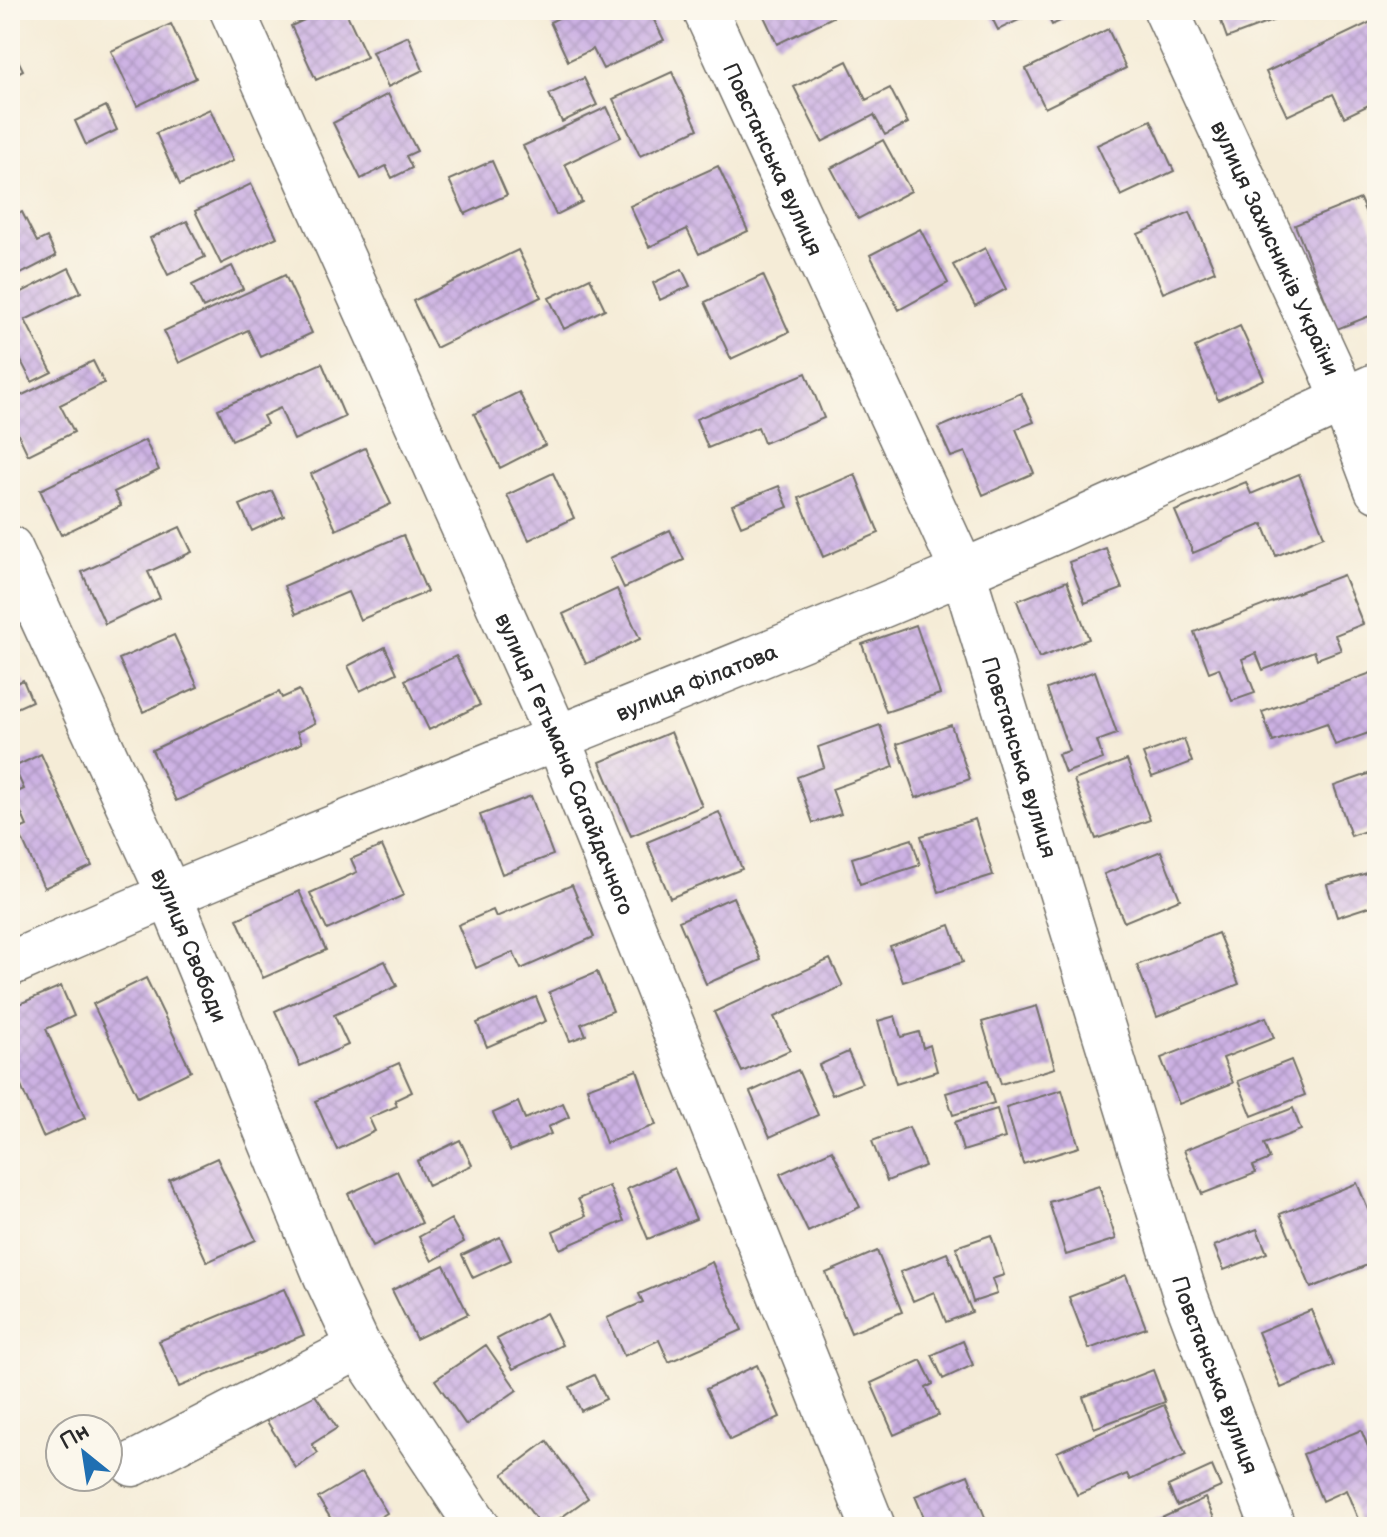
<svg xmlns="http://www.w3.org/2000/svg" width="1387" height="1537" font-family="'Balsamiq Sans',sans-serif">
  <style>
    .building { fill: url(#building-cross-hatch) }
    .lines { fill: none; stroke-linecap: round; stroke-linejoin: round }
    .minor-casing { stroke: #726f67; stroke-width: 47 }
    .minor { stroke: #fff; stroke-width: 44 }
    .labels { text-anchor: middle; stroke-width: 6; stroke-linejoin: round; paint-order: stroke }
    .street-label { font-size: 22px; fill: #2b2b2b; stroke: #fbf7ec }
  </style>
  <defs>
    <pattern id="building-cross-hatch" width="8" height="8" patternUnits="userSpaceOnUse" patternTransform="scale(2)"><rect width="8" height="8" fill="#ccb1e3"/><path d="M0 0l8 8M0 8l8-8" fill="none" stroke="#af98c3"/></pattern>
  </defs>
  <rect width="100%" height="100%" fill="#fbf7ec"/>
  <filter id="ink" filterUnits="userSpaceOnUse"><feTurbulence type="fractalNoise" baseFrequency=".0125" numOctaves="2"/><feDisplacementMap in="SourceGraphic" scale="16" xChannelSelector="R" yChannelSelector="G"/><feConvolveMatrix kernelMatrix="1 2 1 2 8 2 1 2 1" color-interpolation-filters="sRGB"/></filter>
  <filter id="wash" filterUnits="userSpaceOnUse"><feTurbulence type="fractalNoise" baseFrequency=".006" numOctaves="4" result="noise"/><feDisplacementMap in="SourceGraphic" scale="32" xChannelSelector="R" yChannelSelector="G"/><feGaussianBlur stdDeviation="1.8" result="paint"/><feColorMatrix in="noise" values="0 0 0 0 0 0 0 0 0 0 0 0 0 0 0 0 0 1.4 0 .05"/><feComposite in="paint" operator="in"/></filter>
  <g filter="url(#wash)">
    <rect width="100%" height="100%" fill="#f5ecd7"/>
    <g id="blocks">
      <path class="building" d="M326 10H345L367 57 316 80 291 26Z
        M575 10H649L664 40 603 69 593 49 568 61 550 22Z
        M761 10H830L833 17 777 44Z
        M988 10H1040L998 30Z
        M1045 10H1083L1052 25Z
        M1217 10H1286L1288 15 1227 38Z
        M1377 19V59L1373 61 1377 71V101L1344 117 1333 94 1287 116 1266 72Z
        M171 24 196 78 137 106 111 51Z
        M1108 29 1126 68 1045 108 1026 69Z
        M408 36 423 70 388 87 372 52Z
        M10 44 23 70 10 77Z
        M847 61 866 100 890 88 908 123 885 135 874 115 822 142 794 87Z
        M672 72 698 129 640 156 613 99Z
        M584 78 597 105 562 122 549 94Z
        M388 94 417 151 406 156 412 168 392 178 386 166 361 179 333 123Z
        M106 106 117 130 86 145 75 121Z
        M607 107 621 137 565 164 582 202 556 215 523 146Z
        M210 109 233 161 180 185 156 133Z
        M1151 120 1174 171 1121 196 1097 145Z
        M883 140 911 191 858 219 831 168Z
        M492 161 507 195 465 214 449 180Z
        M718 166 748 231 699 254 687 229 649 247 630 206Z
        M251 184 277 237 221 264 195 211Z
        M1360 199 1377 240V313L1337 329 1295 225Z
        M22 212 37 242 47 237 56 256 13 278 10 273V218Z
        M1190 212 1215 271 1163 293 1138 234Z
        M187 221 205 257 168 275 150 238Z
        M920 229 948 283 899 310 870 255Z
        M985 248 1006 289 975 306 953 265Z
        M518 250 541 297 436 348 413 301Z
        M232 266 243 289 203 308 192 285Z
        M69 268 81 292 25 320 52 372 32 382 20 359 10 364V298Z
        M682 269 690 286 660 300 653 283Z
        M285 275 312 333 261 357 248 330 179 363 164 331Z
        M763 275 789 332 731 359 705 302Z
        M590 278 605 309 564 329 549 298Z
        M1240 326 1264 379 1218 400 1195 347Z
        M93 361 104 383 60 405 74 432 28 455 10 417V401Z
        M322 363 345 417 294 440 280 408 263 416 267 424 232 440 218 409Z
        M806 373 824 418 764 443 758 427 708 448 696 419Z
        M519 392 545 445 500 468 474 414Z
        M1021 393 1034 422 1016 429 1034 473 983 495 965 452 951 457 938 428Z
        M145 440 159 470 114 492 121 506 61 535 40 490Z
        M365 448 391 504 336 530 311 474Z
        M553 473 574 518 529 540 507 495Z
        M855 474 879 533 823 557 799 498Z
        M1299 474 1324 536 1276 556 1263 524 1193 553 1175 511 1246 482 1251 494Z
        M779 486 788 507 741 526 732 505Z
        M272 491 284 516 252 531 240 505Z
        M180 527 192 552 148 572 160 598 105 624 82 572Z
        M670 530 684 560 624 588 610 558Z
        M403 535 427 592 360 620 348 592 296 614 284 586Z
        M1106 548 1122 589 1085 603 1069 562Z
        M1343 575 1363 624 1335 635 1341 650 1317 659 1314 651 1263 670 1256 653 1242 659 1255 693 1232 701 1219 668 1209 672 1194 632Z
        M1067 581 1089 639 1039 658 1017 601Z
        M617 589 640 639 586 664 563 614Z
        M916 625 940 694 886 712 862 644Z
        M174 635 198 687 143 712 119 659Z
        M385 647 397 673 360 691 348 666Z
        M456 656 480 705 429 730 405 680Z
        M1095 671 1117 734 1097 741 1103 759 1065 773 1058 754 1069 751 1047 689Z
        M1371 673 1377 689V730L1335 745 1327 723 1273 742 1262 712Z
        M23 680 32 701 10 711V686Z
        M299 690 315 723 297 732 302 743 176 801 152 750 279 692 282 698Z
        M880 725 894 767 832 789 841 814 813 823 797 777 824 767 818 747Z
        M951 725 970 779 916 798 897 744Z
        M671 732 702 806 631 836 600 762Z
        M1184 739 1192 762 1152 777 1143 754Z
        M41 754 92 866 44 888 18 830 27 826 13 794 24 789 14 767Z
        M1127 760 1150 820 1096 839 1074 780Z
        M1377 771V827L1351 836 1334 786Z
        M531 796 553 855 502 874 480 815Z
        M719 812 742 869 670 898 647 842Z
        M975 819 993 875 939 892 921 836Z
        M912 839 920 865 860 884 852 858Z
        M382 846 404 895 327 930 310 893 357 872 351 859Z
        M1161 851 1180 899 1124 922 1104 874Z
        M1377 870V904L1337 917 1327 885Z
        M572 885 594 937 521 969 513 952 476 968 458 925 493 910 496 917Z
        M299 891 326 950 263 978 237 919Z
        M733 897 761 960 706 984 679 921Z
        M950 925 963 962 903 982 890 946Z
        M1218 933 1239 984 1157 1017 1137 965Z
        M830 959 843 986 774 1017 790 1050 742 1072 714 1012Z
        M385 961 397 986 334 1015 348 1045 300 1066 275 1011Z
        M597 972 613 1011 581 1024 586 1035 570 1041 549 992Z
        M146 978 191 1071 138 1097 93 1004Z
        M61 986 74 1016 46 1029 85 1118 43 1137 10 1061V1008Z
        M536 997 546 1021 487 1047 477 1023Z
        M1037 1006 1055 1068 1001 1084 982 1022Z
        M895 1016 901 1037 919 1032 923 1048 930 1045 937 1071 896 1084 878 1021Z
        M1266 1017 1274 1038 1223 1058 1233 1083 1179 1104 1161 1058Z
        M848 1052 862 1083 832 1095 819 1065Z
        M1291 1060 1305 1095 1252 1116 1238 1081Z
        M399 1063 412 1092 395 1100 397 1106 369 1118 375 1131 337 1150 315 1101Z
        M637 1070 656 1125 606 1143 587 1088Z
        M798 1070 818 1115 770 1137 750 1092Z
        M987 1081 994 1103 953 1115 946 1093Z
        M1062 1090 1079 1147 1023 1164 1006 1107Z
        M518 1102 525 1119 563 1103 569 1117 548 1127 551 1134 510 1151 493 1113Z
        M1293 1108 1301 1130 1264 1144 1270 1159 1253 1166 1256 1173 1202 1194 1184 1150Z
        M997 1109 1005 1138 963 1151 955 1122Z
        M909 1127 925 1166 887 1181 872 1141Z
        M460 1140 472 1165 428 1186 417 1161Z
        M832 1150 860 1207 808 1232 780 1174Z
        M217 1158 256 1240 207 1262 169 1180Z
        M674 1168 696 1219 648 1239 627 1189Z
        M397 1171 422 1223 373 1246 348 1194Z
        M1357 1183 1377 1231V1261L1311 1288 1280 1214Z
        M609 1186 624 1221 560 1249 553 1231 586 1216 578 1199Z
        M1099 1186 1116 1239 1066 1255 1049 1202Z
        M451 1219 464 1242 432 1261 419 1237Z
        M1257 1229 1267 1253 1224 1270 1214 1246Z
        M991 1235 1004 1275 992 1279 997 1294 973 1302 956 1247Z
        M500 1237 511 1260 473 1278 462 1255Z
        M877 1251 902 1312 851 1333 826 1273Z
        M947 1253 972 1312 946 1322 934 1292 913 1301 900 1272Z
        M712 1262 742 1330 669 1362 659 1340 624 1356 607 1318 643 1302 639 1294Z
        M444 1265 468 1314 416 1339 392 1290Z
        M1126 1275 1146 1328 1089 1349 1069 1297Z
        M284 1289 304 1335 179 1387 159 1341Z
        M1311 1310 1334 1366 1281 1388 1258 1332Z
        M546 1313 562 1345 513 1369 497 1339Z
        M963 1341 973 1365 943 1379 932 1355Z
        M486 1345 517 1390 466 1425 435 1380Z
        M921 1360 933 1384 926 1388 939 1415 894 1435 871 1383Z
        M757 1365 780 1417 730 1440 706 1389Z
        M1153 1370 1165 1402 1094 1428 1083 1397Z
        M594 1375 606 1399 581 1411 570 1387Z
        M309 1386 337 1428 312 1444 318 1453 296 1468 263 1415Z
        M1164 1405 1186 1455 1130 1480 1127 1474 1077 1495 1057 1452Z
        M1361 1430 1377 1468V1517L1360 1524 1346 1490 1322 1501 1303 1454Z
        M547 1441 588 1498 548 1527H542L503 1474Z
        M1212 1466 1221 1487 1177 1506 1168 1486Z
        M362 1472 387 1513 364 1527H336L318 1498Z
        M968 1475 989 1527H928L915 1496Z
        M1205 1498 1218 1527H1142Z"/>
    </g>
  </g>
  <g filter="url(#ink)">
    <use href="#blocks" fill-opacity="0" stroke="#726f67" stroke-width="2"/>
    <g class="lines">
      <defs>
        <g id="minor">
          <path id="s1" d="M232 10 558 739 873 1527"/>
          <path id="s2" d="M705 10 963 572 1185 1295 1273 1527"/>
          <path id="s3" d="M1166 10 1331 368 1377 490"/>
          <path id="s4" d="M10 548 169 894 327 1279 359 1347 478 1527"/>
          <path id="s5" d="M10 964C324 825 647 707 962 572 1101 513 1239 447 1377 385"/>
          <path d="M133 1464 359 1347"/>
        </g>
      </defs>
      <use href="#minor" class="minor-casing"/>
      <use href="#minor" class="minor"/>
    </g>
  </g>
  <g class="labels">
    <g class="street-label">
      <text dy="8" stroke="none"><textPath href="#s2" startOffset="164">Повстанська вулиця</textPath></text>
      <text dy="8" stroke="none"><textPath href="#s3" startOffset="262">вулиця Захисників України</textPath></text>
      <text dy="8" stroke="none"><textPath href="#s5" startOffset="742">вулиця Філатова</textPath></text>
      <text dy="8" stroke="none"><textPath href="#s2" startOffset="812">Повстанська вулиця</textPath></text>
      <text dy="8" stroke="none"><textPath href="#s1" startOffset="824">вулиця Гетьмана Сагайдачного</textPath></text>
      <text dy="8" stroke="none"><textPath href="#s4" startOffset="436">вулиця Свободи</textPath></text>
      <text dy="8" stroke="none"><textPath href="#s2" startOffset="1460">Повстанська вулиця</textPath></text>
    </g>
  </g>
  <rect width="1387" height="1537" fill="none" stroke="#fbf7ec" stroke-width="40"/>
  <g transform="translate(84 1453) rotate(330)"><circle r="38" fill="#fbf7ec" stroke="#a8a59f" stroke-width="2"/>
  <path d="M0-6L14 30L0 20L-14 30Z" fill="#1f6fb2"/>
  <text y="-12" font-size="22" font-weight="bold" text-anchor="middle" fill="#2b2b2b">Пн</text>
  </g>
</svg>
